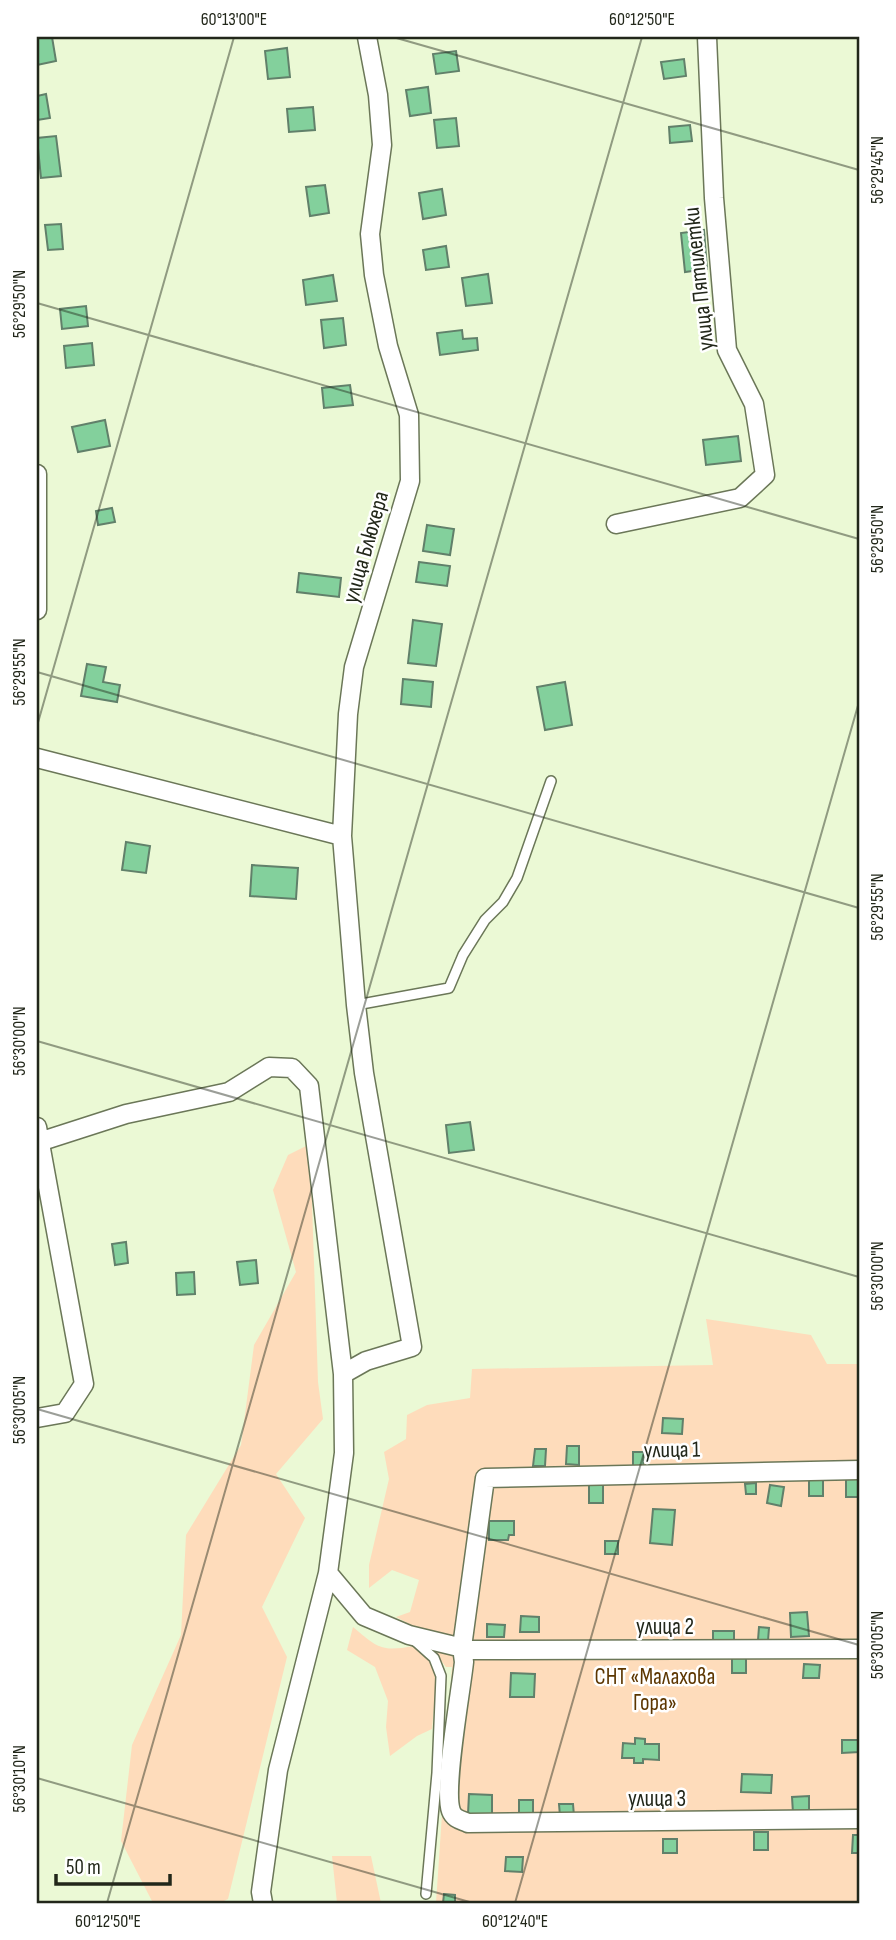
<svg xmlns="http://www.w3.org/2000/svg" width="896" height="1940" font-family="'Sofia Sans Condensed',sans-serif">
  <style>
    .green { fill: #fedcbb }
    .building { fill: #83d09c; stroke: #61806a; stroke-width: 2 }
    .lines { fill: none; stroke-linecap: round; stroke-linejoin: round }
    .service-casing { stroke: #6b7758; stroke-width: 12 }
    .minor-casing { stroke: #6b7758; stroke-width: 21 }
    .service { stroke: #fff; stroke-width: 9 }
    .minor { stroke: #fff; stroke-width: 18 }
    .ticks { fill: none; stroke: #22271a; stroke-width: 2; stroke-opacity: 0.45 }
    .labels { text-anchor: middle; stroke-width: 5; stroke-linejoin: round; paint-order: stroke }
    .street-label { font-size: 23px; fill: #22271a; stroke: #fff }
    .park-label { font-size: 23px; fill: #5c3600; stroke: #fff }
    .neatline { fill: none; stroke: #22271a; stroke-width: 2.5 }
    .ticks-label { font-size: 18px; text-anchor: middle; fill: #22271a }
  </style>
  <rect width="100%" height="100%" fill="#ebf9d5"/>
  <path class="green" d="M310 1144 318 1382 323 1419 276 1474 305 1518 262 1607 287 1657 228 1899 220 1903H153L121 1841 132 1745 181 1635 186 1535 241 1445 254 1345 296 1272 273 1190 288 1155Z
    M706 1319 811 1335 827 1364H859V1903H436L452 1667H446L415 1627 396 1617 410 1612 419 1580 392 1570 369 1588V1565L389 1479 384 1452 406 1439 407 1415 427 1405 470 1398 472 1369 713 1365Z
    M353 1627C378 1648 381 1652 414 1646L430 1659 437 1675 432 1729 417 1736 390 1756 386 1727 388 1701 375 1667 347 1650Z
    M332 1856H371L381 1903H337Z"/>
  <path class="building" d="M37 37H52L56 61 37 65Z
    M287 48 290 77 268 79 265 51Z
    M456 51 459 71 436 74 433 54Z
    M684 59 686 76 664 79 661 62Z
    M428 87 431 113 410 116 406 90Z
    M46 94 50 118 37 120V96Z
    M313 107 315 130 289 132 287 109Z
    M456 118 459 146 437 148 434 120Z
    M690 125 692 141 670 143 669 127Z
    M56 136 61 176 41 178 37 138Z
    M325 185 329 213 310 216 306 187Z
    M442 189 446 215 423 219 419 193Z
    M61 224 63 249 48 250 45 225Z
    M704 230 707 269 685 272 681 233Z
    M446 246 449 267 426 270 423 250Z
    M488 274 492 303 466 306 462 278Z
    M333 275 337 301 306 305 303 280Z
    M86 306 88 326 62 329 60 309Z
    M343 318 346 345 324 348 321 320Z
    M462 330 463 339 477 338 478 350 440 355 437 333Z
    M92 343 94 365 66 368 64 346Z
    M350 385 353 405 324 408 322 388Z
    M105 420 110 446 78 452 72 427Z
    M738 436 741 461 706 465 703 440Z
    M112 508 115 522 98 525 96 511Z
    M427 525 454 529 450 555 423 551Z
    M419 562 450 566 447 586 416 582Z
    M299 573 341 578 339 597 297 592Z
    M413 620 442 624 436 666 408 663Z
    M87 664 106 667 103 682 120 685 117 702 81 696Z
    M403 679 433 682 431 707 401 704Z
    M565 682 572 725 545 730 537 687Z
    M126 842 150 846 146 873 122 870Z
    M252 865 298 868 296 899 250 896Z
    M470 1122 474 1150 449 1153 446 1125Z
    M126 1242 128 1263 115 1265 112 1244Z
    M256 1260 258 1283 240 1285 237 1262Z
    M194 1272 195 1294 177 1295 176 1273Z
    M663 1418 683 1419 682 1434 662 1433Z
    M567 1446H579V1465L566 1464Z
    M535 1449H546L545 1466H533Z
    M633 1452H644L643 1468H633Z
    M846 1479H859L858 1497H846Z
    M809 1480H823V1496H809Z
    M756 1483V1494H746L745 1484Z
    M589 1485H603V1503H589Z
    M770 1485 784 1487 781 1506 767 1503Z
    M653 1509 675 1510 672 1545 650 1543Z
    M489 1521H514V1535H509L508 1540H489Z
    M605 1541H618V1554H605Z
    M807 1612 809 1636 791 1637 790 1613Z
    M521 1616 539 1617V1632H520Z
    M487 1624 505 1625 504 1637H487Z
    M759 1627 769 1628 768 1641 758 1640Z
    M713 1631H734V1644H713Z
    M732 1656H746V1673H732Z
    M804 1664 820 1665 819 1678H803Z
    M511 1673 535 1674 534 1697H510Z
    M635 1738 645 1739V1744H659V1760L643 1759V1763H634V1758H622L623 1743 635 1744Z
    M842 1740H859V1752L842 1753Z
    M742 1774 772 1775 771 1793 741 1792Z
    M469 1794 492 1795V1815L468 1814Z
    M809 1796V1812L793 1813 792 1797Z
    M519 1800H533V1814H519Z
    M559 1804H573L574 1816H560Z
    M754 1832H768V1850H754Z
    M853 1835H859V1853H852Z
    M663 1839H677V1853H663Z
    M506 1857H523L522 1872 505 1871Z
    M444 1894 455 1895V1903H443Z"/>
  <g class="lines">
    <defs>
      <path id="service" d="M356 1005 449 988 463 955 485 920 503 902 517 878 551 781
        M415 1641 434 1658 441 1676 437 1773 426 1894"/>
      <path id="minor" d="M37 474V610
        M616 524 740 498 765 475 754 404 727 350 714 198 707 37
        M37 758 342 836
        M37 1127 84 1384 65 1413 37 1418
        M39 1142 126 1114 229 1092 269 1067 292 1068 309 1086 343 1374
        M859 1470 485 1478 462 1647 464 1662C461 1691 443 1789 451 1811 454 1819 461 1820 468 1823L859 1819
        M328 1573 364 1616 409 1635 471 1650 859 1649
        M263 1903 261 1892 278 1770 328 1573 344 1453 343 1374 366 1361 412 1347 364 1073 356 1005 342 836 348 714 354 667 410 481 409 415 388 346 374 275 370 234 382 145 378 95 367 37"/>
    </defs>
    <use href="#service" class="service-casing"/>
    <use href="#minor" class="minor-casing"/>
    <use href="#service" class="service"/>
    <use href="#minor" class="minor"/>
  </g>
  <path class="ticks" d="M393 37 859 170M37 303 859 539M37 672 859 908M37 726 234 37M37 1041 859 1277M37 1409 859 1645M37 1778 473 1903M107 1903 642 37M515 1903 859 702"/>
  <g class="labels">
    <g class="street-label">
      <text transform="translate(698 279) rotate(-96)" y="8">улица Пятилетки</text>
      <text transform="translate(365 547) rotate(-74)" y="8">улица Блюхера</text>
      <text transform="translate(672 1449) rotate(-1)" y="8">улица 1</text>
      <text x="665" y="1634">улица 2</text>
      <text x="657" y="1806">улица 3</text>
    </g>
    <g class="park-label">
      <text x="655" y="1684">СНТ «Малахова<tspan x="655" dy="26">Гора»</tspan></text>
    </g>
  </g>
  <rect width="896" height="1940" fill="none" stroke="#ffffff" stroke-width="77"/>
  <path d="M56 1874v10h114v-10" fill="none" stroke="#22271a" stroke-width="3.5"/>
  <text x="66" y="1874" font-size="21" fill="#22271a" stroke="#ffffff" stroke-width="5" paint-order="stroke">50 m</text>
  <rect x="38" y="38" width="820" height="1864" class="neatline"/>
  <g class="ticks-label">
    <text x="234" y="25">60°13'00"E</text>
    <text x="642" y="25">60°12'50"E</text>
    <text transform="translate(877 170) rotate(-90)" y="6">56°29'45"N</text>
    <text transform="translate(19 304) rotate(-90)" y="6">56°29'50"N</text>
    <text transform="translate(877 539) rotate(-90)" y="6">56°29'50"N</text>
    <text transform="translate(19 672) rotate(-90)" y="6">56°29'55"N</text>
    <text transform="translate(877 907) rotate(-90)" y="6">56°29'55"N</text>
    <text transform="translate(19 1041) rotate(-90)" y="6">56°30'00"N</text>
    <text transform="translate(877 1276) rotate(-90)" y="6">56°30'00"N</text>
    <text transform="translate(19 1410) rotate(-90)" y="6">56°30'05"N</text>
    <text transform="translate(877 1645) rotate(-90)" y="6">56°30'05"N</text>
    <text transform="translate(19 1779) rotate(-90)" y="6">56°30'10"N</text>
    <text x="108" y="1927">60°12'50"E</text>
    <text x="515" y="1927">60°12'40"E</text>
  </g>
</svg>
